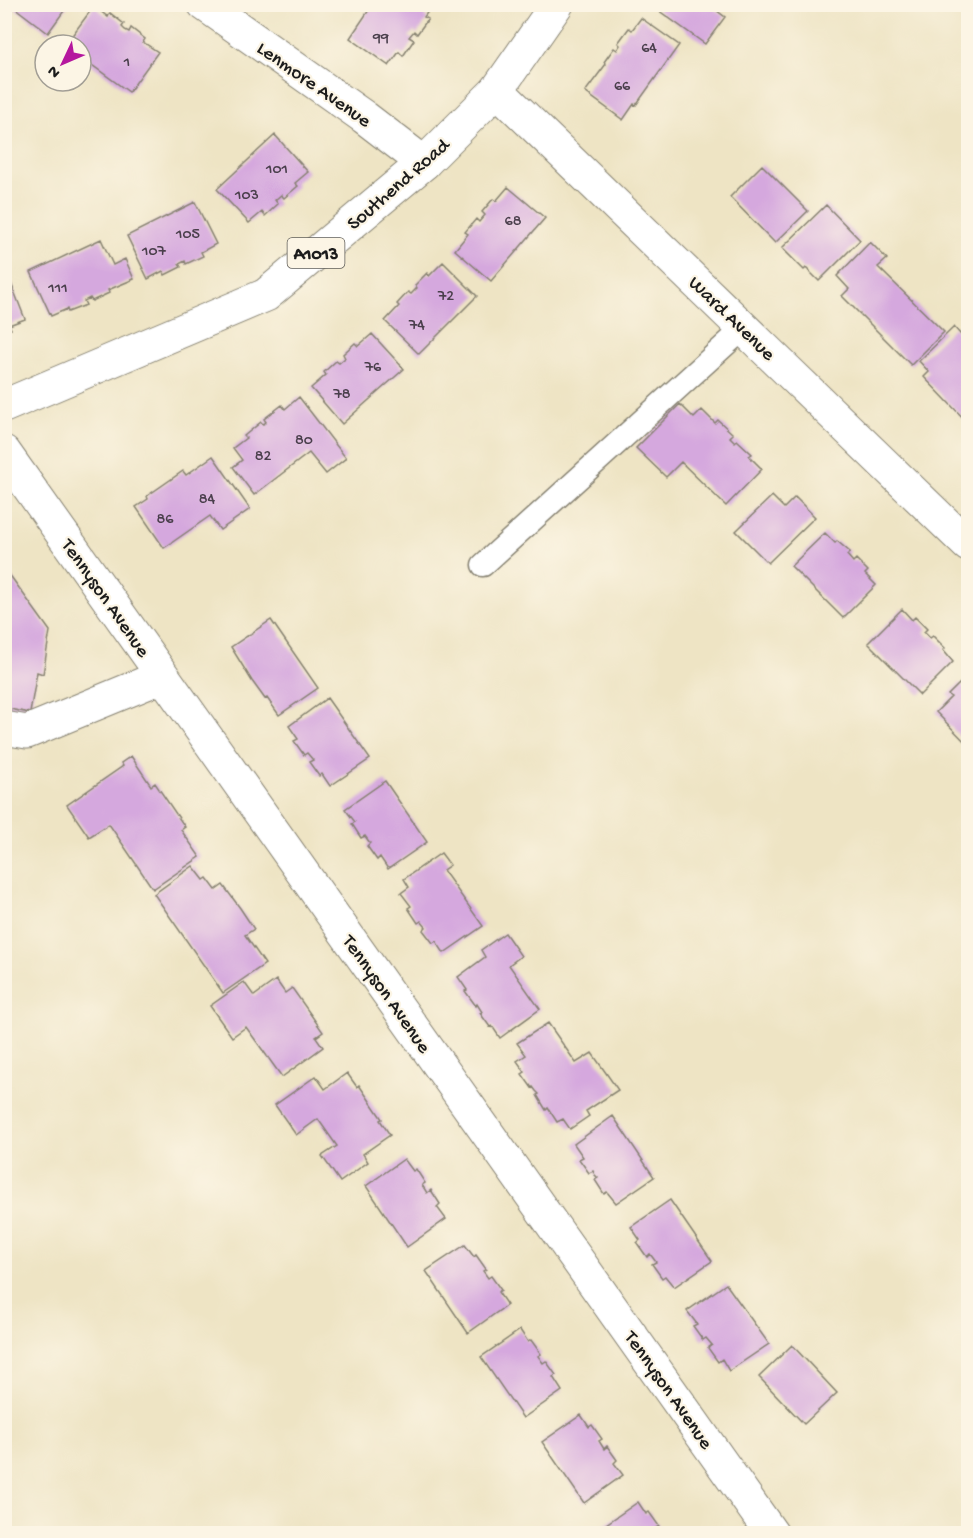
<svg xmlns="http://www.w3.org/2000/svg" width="973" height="1538" font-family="'Gochi Hand',sans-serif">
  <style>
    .building { fill: #d5a8de }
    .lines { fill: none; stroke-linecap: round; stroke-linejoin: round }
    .service-casing { stroke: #858070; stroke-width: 25 }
    .minor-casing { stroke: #858070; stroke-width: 35 }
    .primary-casing { stroke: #858070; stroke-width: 35 }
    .service { stroke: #fff; stroke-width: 22 }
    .minor { stroke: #fff; stroke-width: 33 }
    .primary { stroke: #fff; stroke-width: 33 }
    .labels { text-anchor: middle; stroke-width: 4.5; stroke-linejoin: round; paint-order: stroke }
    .number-label { font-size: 16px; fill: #4a3f4c }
    .shield { fill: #fcf5e5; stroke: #5f5d58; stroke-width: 1.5 }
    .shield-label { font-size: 18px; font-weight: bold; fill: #1c1c1c }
    .street-label { font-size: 20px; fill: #1c1c1c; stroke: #fcf5e5 }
  </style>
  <rect width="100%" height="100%" fill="#fcf5e5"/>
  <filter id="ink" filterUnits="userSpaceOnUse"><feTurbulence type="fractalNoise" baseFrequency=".0167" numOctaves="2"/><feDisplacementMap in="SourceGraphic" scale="12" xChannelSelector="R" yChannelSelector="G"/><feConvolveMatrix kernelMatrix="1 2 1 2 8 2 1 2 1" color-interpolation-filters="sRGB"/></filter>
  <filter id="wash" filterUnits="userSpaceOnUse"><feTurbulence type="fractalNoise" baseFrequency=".008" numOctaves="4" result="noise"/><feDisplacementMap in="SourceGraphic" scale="24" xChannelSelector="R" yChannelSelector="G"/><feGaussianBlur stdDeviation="1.35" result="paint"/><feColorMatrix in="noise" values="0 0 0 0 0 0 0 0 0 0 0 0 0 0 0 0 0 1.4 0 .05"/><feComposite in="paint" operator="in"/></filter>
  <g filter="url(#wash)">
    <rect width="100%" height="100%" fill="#eee4c4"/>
    <g id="blocks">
      <path class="building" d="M10 4H69L48 33Z
        M373 4H433L424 17 428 19 417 34 414 31 409 37 414 40 403 56 399 52 389 66 350 38Z
        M662 4H708L725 17 705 44 658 10Z
        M94 6 108 17 110 13 124 24 122 27 125 30 129 32 131 28 145 39 143 42 158 52 129 92 81 57V45H65Z
        M641 18 679 45 636 105 634 104 623 120 585 92 606 64 604 62 614 48 617 50 620 45 618 43 629 28 632 30Z
        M275 135 308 172 295 183 298 186 284 198 281 195 275 200 278 204 265 216 262 212 249 223 217 189Z
        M762 165 808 211 775 243 730 197Z
        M508 187 545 218 491 281 455 250 468 234 465 232 476 219 479 222 485 215 482 212 493 199 496 201Z
        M195 202 216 244 201 252 203 256 186 264 185 261 179 264 181 267 165 275 163 271 148 279 127 236Z
        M826 205 860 240 819 281 806 268 804 270 782 248Z
        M101 239 113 265 125 259 134 279 108 290 109 293 92 301 90 298 84 301 86 305 68 312 67 309 51 316 31 272Z
        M870 242 887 259 878 267 944 332 911 365 842 296 849 289 837 276Z
        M443 262 477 296 419 354 385 321 399 306 397 304 408 292 411 294 417 288 415 285 427 273 429 276Z
        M7 273 25 319 9 325 11 329 4 331V274Z
        M954 327 968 343V423L924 377 929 372 919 361Z
        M372 334 404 369 342 424 311 388 326 375 324 372 336 361 339 363 345 358 343 354 355 343 358 346Z
        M299 397 346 458 326 474 309 453 254 495 233 467 242 460 233 448 246 438 244 436 261 422 263 424 265 423 266 422 264 419 282 405 285 409Z
        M680 404 694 418 702 410 715 423 718 420 733 434 730 437 735 442 737 440 752 454 749 456 762 469 726 506 681 462 666 477 636 448Z
        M213 456 250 509 220 530 210 516 164 548 136 507 148 499 147 496 183 471 186 475Z
        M772 496 784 508 795 497 815 517 768 563 736 531Z
        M825 533 835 543 837 541 850 552 847 555 853 562 856 559 868 571 865 574 876 585 843 618 791 566Z
        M4 567 50 631 43 674 37 672 30 713 4 708Z
        M902 609 912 620 915 617 927 629 924 632 930 638 933 636 945 648 943 650 953 662 920 695 868 643Z
        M271 620 318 688 279 715 267 698 265 699 252 681 231 647Z
        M960 683 968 692V745L936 712 951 697 948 695Z
        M327 698 370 759 330 786 322 774 319 776 309 762 313 760 307 753 304 755 294 741 298 739 289 726Z
        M131 756 151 786 155 783 185 827 181 830 200 857 153 889 109 824 89 837 67 805 123 766 121 763Z
        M385 781 427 842 388 869 380 857 377 860 367 846 370 843 365 836 361 838 352 824 355 822 345 809Z
        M441 853 450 865 443 870 483 926 444 953 436 941 433 943 423 930 426 927 421 921 418 923 408 908 411 906 401 893 409 887 404 879Z
        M193 866 204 880 207 878 216 890 223 885 240 908 254 929 245 935 265 964 223 993 154 894Z
        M505 933 521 956 509 965 540 1009 500 1038 492 1026 490 1027 480 1013 482 1012 477 1004 476 1006 465 991 467 990 458 977 485 957 481 950Z
        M276 980 285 993 292 988 323 1032 316 1037 323 1047 282 1077 246 1027 232 1037 210 1006 244 982 254 996Z
        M548 1023 576 1063 592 1053 618 1090 586 1111 589 1116 570 1129 563 1119 557 1122 548 1108 546 1110 537 1095 539 1094 536 1091 533 1087 532 1088 522 1074 525 1072 517 1061 526 1055 517 1043Z
        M347 1073 357 1087 359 1085 382 1119 380 1120 390 1135 363 1154 368 1162 340 1182 322 1156 337 1146 318 1119 296 1135 275 1105 316 1076 325 1089Z
        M613 1116 654 1177 616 1203 607 1192 604 1194 595 1180 598 1178 595 1175 593 1171 589 1173 579 1159 583 1157 574 1144Z
        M404 1159 413 1171 416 1169 425 1183 422 1185 427 1193 431 1190 440 1204 437 1207 446 1219 407 1247 366 1186Z
        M670 1200 712 1261 674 1287 665 1276 662 1278 652 1264 656 1262 650 1254 647 1257 637 1243 640 1240 631 1227Z
        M465 1245 474 1257 476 1255 486 1269 483 1271 488 1278 491 1276 501 1290 498 1292 507 1305 468 1333 426 1271Z
        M726 1284 769 1344 729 1371 722 1359 718 1362 708 1348 712 1345 706 1338 703 1340 693 1326 697 1324 687 1311Z
        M520 1330 528 1342 531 1340 541 1354 538 1356 543 1363 546 1361 556 1375 553 1377 562 1391 523 1418 481 1357Z
        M792 1345 837 1393 804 1424 759 1377Z
        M581 1415 589 1427 592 1425 602 1439 599 1441 604 1449 607 1446 617 1460 614 1463 623 1475 584 1503 542 1442Z
        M638 1502 646 1514 649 1512 659 1526 656 1528 660 1533H602L599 1529Z"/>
    </g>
  </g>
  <g filter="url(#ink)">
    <use href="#blocks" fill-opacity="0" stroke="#858070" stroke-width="1.5"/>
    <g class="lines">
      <defs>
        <path id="service" d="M483 565 744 328"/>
        <path id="minor" d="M204 4 364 117 424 163
          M497 90 968 545
          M4 452 772 1534
          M4 728 27 732 163 676"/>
        <path id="primary" d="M4 406 266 295 424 163 497 90 557 4"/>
      </defs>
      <use href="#service" class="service-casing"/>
      <use href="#minor" class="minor-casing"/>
      <use href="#primary" class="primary-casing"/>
      <use href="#service" class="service"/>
      <use href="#minor" class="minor"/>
      <use href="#primary" class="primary"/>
    </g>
  </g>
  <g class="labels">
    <g class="number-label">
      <text x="381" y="42">99</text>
      <text x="649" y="52">64</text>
      <text x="127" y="66">1</text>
      <text x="622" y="90">66</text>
      <text x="277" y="173">101</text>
      <text x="247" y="199">103</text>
      <text x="513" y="225">68</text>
      <text x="188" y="238">105</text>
      <text x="154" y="255">107</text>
      <text x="58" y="292">111</text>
      <text x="446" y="300">72</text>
      <text x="417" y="329">74</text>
      <text x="373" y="371">76</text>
      <text x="342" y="398">78</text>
      <text x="304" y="444">80</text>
      <text x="263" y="460">82</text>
      <text x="207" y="503">84</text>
      <text x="165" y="523">86</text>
    </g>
    <rect class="shield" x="287.5" y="238" width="57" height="30" rx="4.5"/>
    <g class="shield-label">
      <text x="316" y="259">A1013</text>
    </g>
    <g class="street-label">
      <text transform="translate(315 83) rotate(35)" y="7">Lenmore Avenue</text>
      <text transform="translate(397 183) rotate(-41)" y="7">Southend Road</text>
      <text transform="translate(733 317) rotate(44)" y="7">Ward Avenue</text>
      <text transform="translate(107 597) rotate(55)" y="7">Tennyson Avenue</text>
      <text transform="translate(388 993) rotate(55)" y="7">Tennyson Avenue</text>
      <text transform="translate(670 1389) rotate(55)" y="7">Tennyson Avenue</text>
    </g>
  </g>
  <rect width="973" height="1538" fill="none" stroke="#fcf5e5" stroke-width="24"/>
  <g transform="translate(63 63) rotate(226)"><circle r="28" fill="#fcf5e5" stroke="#a29e95" stroke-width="1.5"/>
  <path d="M0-4.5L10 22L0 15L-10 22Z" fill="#b5179e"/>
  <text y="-9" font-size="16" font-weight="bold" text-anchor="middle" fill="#1c1c1c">N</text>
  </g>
</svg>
